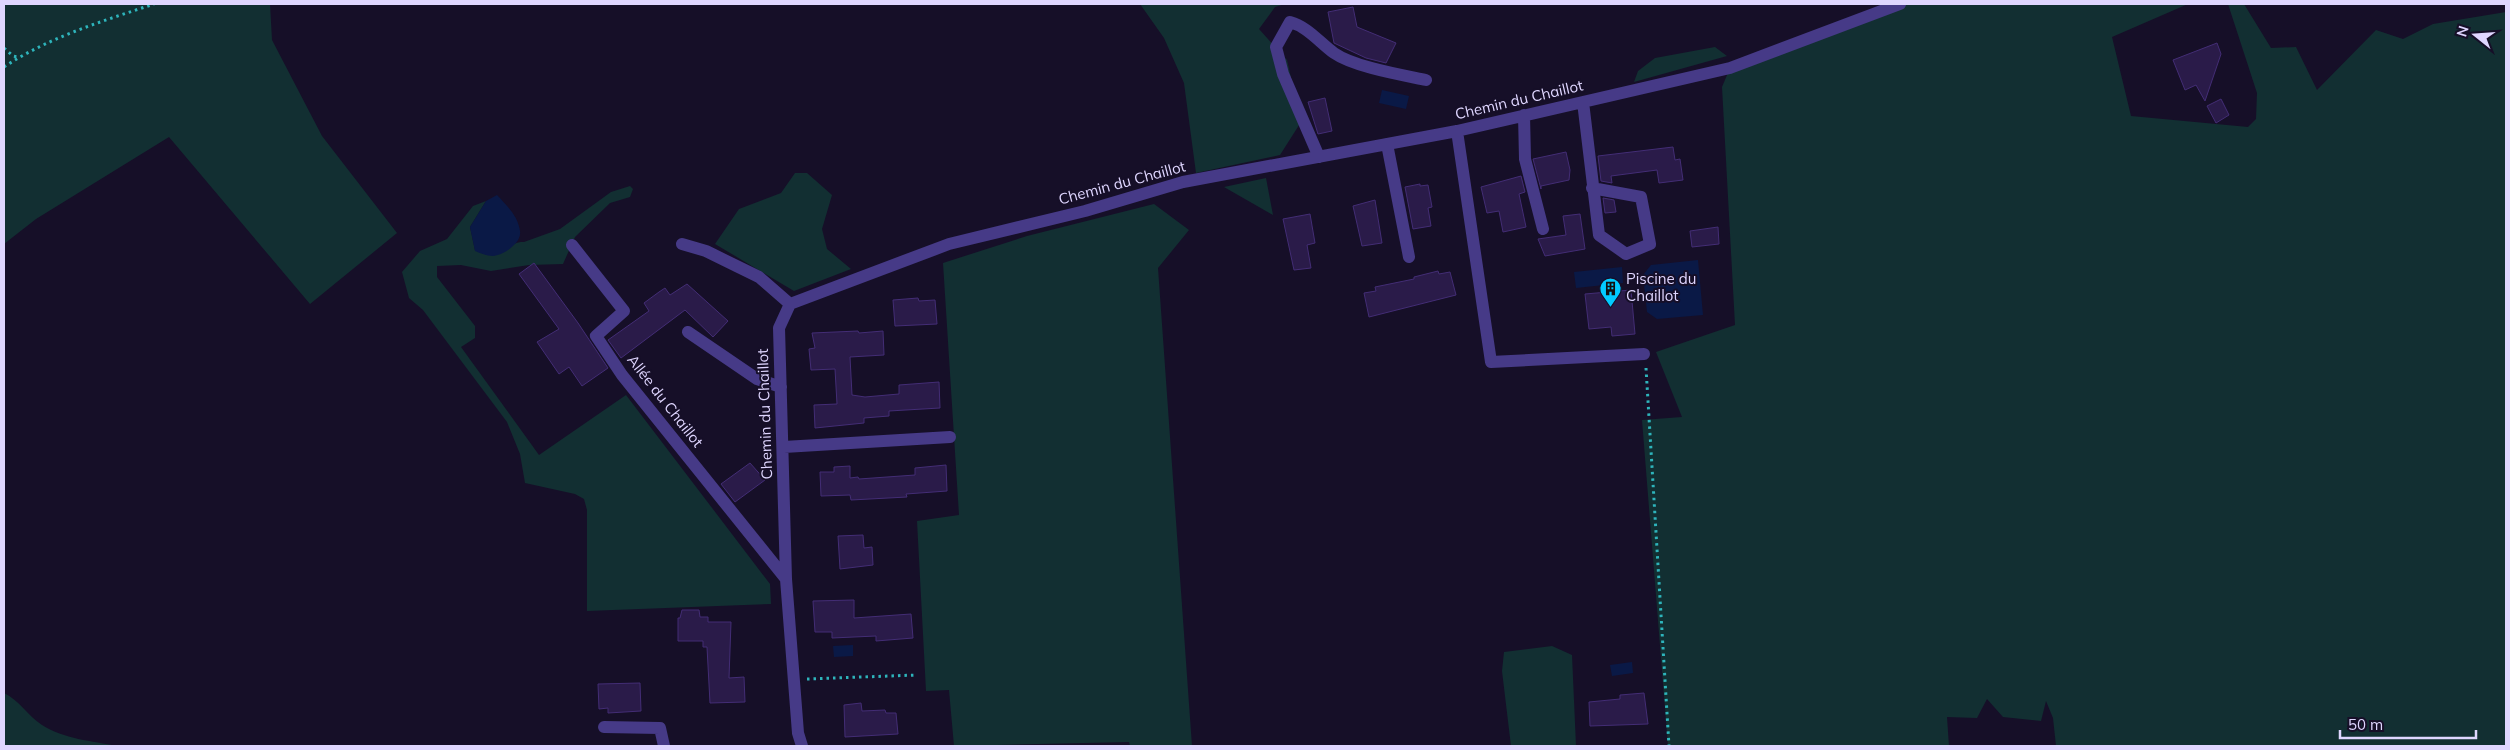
<svg xmlns="http://www.w3.org/2000/svg" width="2510" height="750" font-family="Mulish,sans-serif">
  <style>
    .green { fill: #122f32 }
    .water { fill: #0a1946 }
    .building { fill: #2a1b49; stroke: #432d75 }
    .lines { fill: none; stroke-linecap: round; stroke-linejoin: round }
    .path { stroke: #2eb4bb; stroke-width: 3; stroke-dasharray: 2.5 4; stroke-linecap: butt }
    .minor { stroke: #463a87; stroke-width: 12 }
    .labels { text-anchor: middle; stroke-width: 4; stroke-linejoin: round; paint-order: stroke }
    .street-label { font-size: 15px; fill: #dfd6ff; stroke: #160f28 }
    .poi-label { font-size: 15px; fill: #dfd6ff; stroke: #160f28; text-anchor: start }
  </style>
  <rect width="100%" height="100%" fill="#160f28"/>
  <path class="green" d="M4 4H270L272 40 322 136 397 233 310 304 169 137 36 219 4 244Z
    M1140 4H1285L1275 7 1259 29 1287 60 1301 122 1280 155 1196 173 1184 83 1164 38Z
    M1900 4H2188L2112 37 2131 116 2248 127 2256 119 2257 93 2228 4H2244L2271 48 2296 47 2317 90 2376 30 2403 39 2433 24 2506 12V746H2056L2053 718 2046 701 2041 721 2003 717 1987 699 1977 718 1947 717 1949 746H1668L1642 420 1682 417 1656 352 1735 325 1722 87 1730 68Z
    M1715 47 1727 56 1634 82 1638 71 1655 58Z
    M795 173H807L832 195 822 229 827 249 851 269 794 291 715 244 739 209 781 193Z
    M1266 178 1273 215 1224 187Z
    M630 186 633 189 630 197 610 203 575 237 563 264 529 265 491 271 461 265 437 266V277L475 326V338L461 347 539 455 626 395 770 584 771 604 587 611V510L584 499 575 494 525 483 520 454 507 422 423 310 409 298 402 272 420 251 447 239 473 206 486 201 470 227 475 250C502 265 505 241 524 242L560 229 611 192Z
    M1154 204 1189 230 1158 268 1192 746H1130L1129 742 954 746 949 690 926 691 917 521 959 515 943 263 1027 236Z
    M1552 646 1572 655 1576 746H1511L1502 671 1504 652Z
    M4 693C19 700 28 716 42 725 64 739 92 741 117 746H4Z"/>
  <path class="water" d="M1382 90 1409 96 1406 109 1379 103Z
    M497 195C507 206 518 216 520 231 522 243 504 255 493 256 487 256 480 253 475 251L470 227 486 201Z
    M1698 260 1703 315 1657 319 1647 312 1643 275 1651 265Z
    M1622 267 1623 283 1576 288 1574 272Z
    M853 645V656L834 657 833 646Z
    M1632 662 1633 673 1612 676 1610 665Z"/>
  <path class="building" d="M1353 7 1357 27 1396 43 1386 63 1366 58 1334 43 1328 12Z
    M2217 43 2221 54 2205 101 2196 85 2185 90 2173 60Z
    M1325 98 1332 131 1318 134 1308 102Z
    M2221 99 2229 115 2216 123 2207 106Z
    M1673 147 1675 160 1680 159 1683 180 1659 183 1657 170 1611 176 1612 183 1601 181 1598 156Z
    M1566 152 1570 170 1569 180 1541 186V189L1533 159Z
    M1521 176 1525 192 1519 194 1526 227 1503 232 1499 211 1487 213 1481 187Z
    M1420 184V186L1428 185 1432 207 1428 208 1431 226 1413 229 1405 187Z
    M1603 198 1614 200 1616 212 1605 213Z
    M1375 200 1382 243 1362 246 1353 206Z
    M1310 214 1315 243 1307 245 1311 268 1294 270 1283 219Z
    M1580 214 1585 249 1545 256 1538 239 1566 235 1563 216Z
    M1718 227 1719 244 1692 247 1690 231Z
    M534 263 578 323 608 368 582 386 569 367 559 374 537 342 559 329 519 274Z
    M1438 271 1439 274 1450 272 1456 295 1369 317 1364 293 1376 291 1375 287 1414 279V277Z
    M687 284 728 321 713 337 685 310 621 358 608 340 649 311 644 303 659 292 665 288 670 295Z
    M1631 290 1635 334 1612 336 1611 327 1589 329 1585 294Z
    M918 298 919 301 935 300 937 324 895 326 893 300Z
    M858 331 859 333 883 331 884 355 850 357 852 395 865 397 899 394V385L939 382 940 408 889 411V416L864 418V423L815 428 814 405 837 404 835 369 811 370 809 349 815 348 812 333Z
    M750 463 765 480 735 502 721 484Z
    M946 465 947 491 906 494 907 497 851 500 850 495 821 496 820 472H834V467L850 466V478L858 477 859 479 915 475V468Z
    M863 535 864 548 872 547 873 565 840 569 838 536Z
    M854 600V618L911 614 913 638 876 641V636L832 638V632H815L813 601Z
    M682 610H699L700 617H708V622H731L729 678 744 677 745 702 710 703 707 647H703V641H678V618H680Z
    M640 683 641 711 608 713V708L599 709 598 684Z
    M1644 693 1648 724 1590 726 1589 702 1620 699V695Z
    M861 703 862 711 885 710 886 713H896L898 734 845 737 844 705Z"/>
  <g class="lines">
    <path class="path" d="M4 48 13 56 18 57
      M4 67C49 37 103 21 154 4
      M1646 368 1669 746
      M807 679 917 675"/>
    <path class="minor" d="M1583 102 1599 235 1626 254 1650 244 1641 197 1592 188
      M1524 115 1525 159 1543 229
      M1457 131 1491 362 1644 354
      M1387 144 1409 257
      M1319 157 1283 74 1276 47 1290 22C1308 27 1319 42 1334 53 1354 67 1402 75 1426 80
      M682 244 706 251 759 277 790 304
      M572 245 624 311 596 336 622 375 786 579
      M688 332 757 379 781 387
      M784 447 950 437
      M604 727 660 728 664 746
      M802 746 798 733 786 579 779 328 790 304 949 244 1085 211 1183 182 1457 131 1730 68 1900 4"/>
  </g>
  <defs>
    <symbol id="building-pin" viewBox="-11 -11 22 30"><path d="M0 17L-7.5 6A9.5 9.5 0 1 1 7.5 6Z" fill="#02caff" stroke="#160f28"/><path d="M-4-6H4V6H1V3H-1V6H-4ZM-2.5-4.3h1.7v1.8h-1.7ZM.8-4.3h1.7v1.8H.8ZM-2.5-1h1.7V.8h-1.7ZM.8-1h1.7V.8H.8Z" fill="#111"/></symbol>
  </defs>
  <g fill-rule="evenodd">
    <use href="#building-pin" x="1598" y="276" width="25" height="34"/>
  </g>
  <g class="labels">
    <g class="street-label">
      <text transform="translate(1519 100) rotate(-13)" y="5">Chemin du Chaillot</text>
      <text transform="translate(1122 183) rotate(-15)" y="5">Chemin du Chaillot</text>
      <text transform="translate(665 401) rotate(52)" y="5">Allée du Chaillot</text>
      <text transform="translate(765 414) rotate(-92)" y="5">Chemin du Chaillot</text>
    </g>
    <g class="poi-label">
      <text x="1626" y="284">Piscine du<tspan x="1626" dy="17">Chaillot</tspan></text>
    </g>
  </g>
  <rect width="2510" height="750" fill="none" stroke="#dfd6ff" stroke-width="10"/>
  <g transform="translate(2475 35) rotate(287)" stroke="#160f28" stroke-width="4" paint-order="stroke">
  <path d="M0-4L9 19L0 12L-9 19Z" fill="#dfd6ff"/>
  <text y="-8" font-size="14" font-weight="bold" text-anchor="middle" fill="#dfd6ff">N</text>
  </g>
  <path d="M2340 730v8h136v-8" fill="none" stroke="#dfd6ff" stroke-width="2.5"/>
  <text x="2348" y="730" font-size="15" fill="#dfd6ff" stroke="#160f28" stroke-width="4" paint-order="stroke">50 m</text>
</svg>
